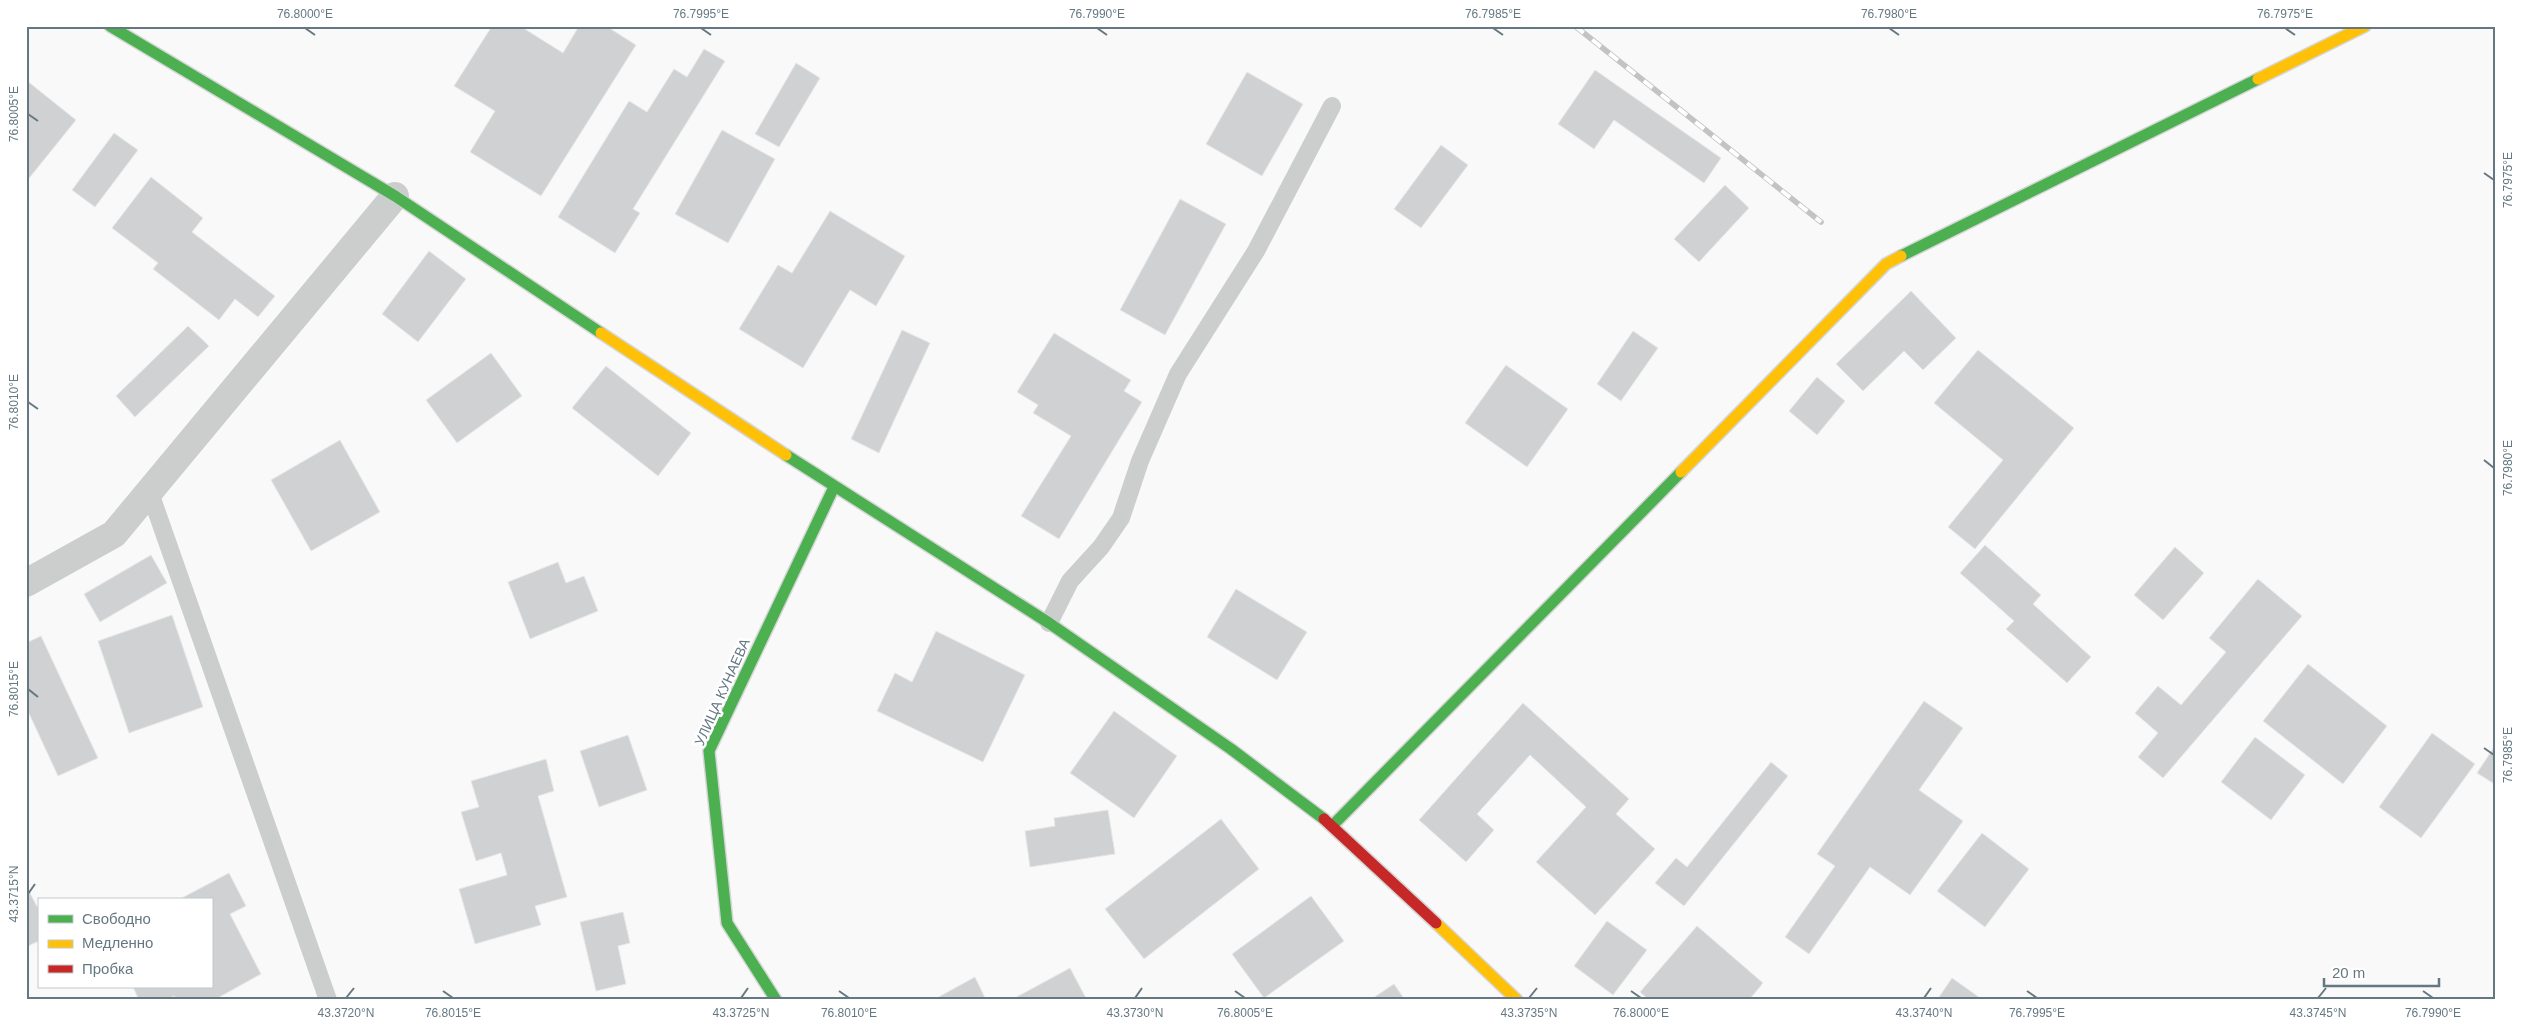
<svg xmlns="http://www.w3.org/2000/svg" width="2522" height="1026" font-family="Helvetica,sans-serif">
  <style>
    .building { fill: #cfd1d2; stroke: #e8e8e8 }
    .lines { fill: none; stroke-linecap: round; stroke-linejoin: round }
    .fast-casing { stroke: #d5d6d6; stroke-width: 14 }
    .slow-casing { stroke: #d5d6d6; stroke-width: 14 }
    .jam-casing { stroke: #d5d6d6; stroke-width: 14 }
    .lane { stroke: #cccece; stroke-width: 18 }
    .street { stroke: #cccece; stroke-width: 28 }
    .fast { stroke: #4caf50; stroke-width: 11 }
    .slow { stroke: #ffc107; stroke-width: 11 }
    .jam { stroke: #c62828; stroke-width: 11 }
    .rail-casing { stroke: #c2c3c4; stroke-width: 5.5 }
    .rail { stroke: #fff; stroke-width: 4; stroke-dasharray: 11; stroke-linecap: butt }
    .ticks { fill: none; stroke: #657882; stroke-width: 2 }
    .labels { text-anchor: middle; stroke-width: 5; stroke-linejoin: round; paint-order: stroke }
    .street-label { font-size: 14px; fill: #657882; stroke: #fff }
    .neatline { fill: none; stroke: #657882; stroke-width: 2 }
    .ticks-label { font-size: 12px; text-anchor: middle; fill: #657882 }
  </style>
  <rect width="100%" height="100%" fill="#f9f9f9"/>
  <path class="building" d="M492 26H520L563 53 579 26H606L636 45 541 196 470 152 495 111 454 86Z
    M704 49 725 61 633 209 640 213 615 253 558 217 629 101 647 112 674 69 687 77Z
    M796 63 820 78 779 147 755 134Z
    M1595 70 1721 158 1704 183 1614 120 1594 149 1558 124Z
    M1247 72 1303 104 1262 176 1206 144Z
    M26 80 76 120 26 182Z
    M722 130 775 159 728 243 675 214Z
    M114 133 138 150 95 207 72 190Z
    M1441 145 1468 165 1421 228 1394 209Z
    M151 177 203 218 192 232 275 296 258 317 235 299 219 320 153 269 158 263 112 228Z
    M1725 185 1749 208 1699 262 1674 239Z
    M1180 199 1226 224 1165 335 1120 310Z
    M830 211 905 256 876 306 850 290 803 368 739 329 778 265 792 273Z
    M429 251 466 279 418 342 382 314Z
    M1911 291 1956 338 1923 370 1904 351 1863 391 1836 364Z
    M188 326 209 346 135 417 116 396Z
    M902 330 930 343 879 453 851 439Z
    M1633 331 1658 348 1621 401 1597 384Z
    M1054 333 1131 380 1124 391 1142 402 1059 539 1021 516 1071 436 1033 413 1038 405 1017 392Z
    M1978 350 2074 428 1975 549 1948 527 2003 460 1934 403Z
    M491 353 522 396 457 443 426 400Z
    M1506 365 1568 409 1527 467 1465 423Z
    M606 366 691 433 658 476 572 408Z
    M1817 377 1845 401 1817 435 1789 411Z
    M340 440 380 512 311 551 271 480Z
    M1985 545 2041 595 2033 604 2091 657 2067 683 2006 629 2014 621 1960 573Z
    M2175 547 2204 573 2163 620 2134 595Z
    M151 555 167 583 100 622 84 594Z
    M558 562 566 583 584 576 598 611 530 639 508 582Z
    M2258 579 2302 616 2163 778 2138 757 2158 733 2135 713 2158 686 2181 705 2226 652 2209 638Z
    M1236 589 1307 632 1277 680 1207 637Z
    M172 615 203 707 129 733 98 641Z
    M936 631 1025 675 983 762 877 711 895 673 912 682Z
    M41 636 98 758 58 776 26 707V643Z
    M2308 664 2387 726 2343 784 2263 721Z
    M1924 701 1963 728 1919 790 1963 821 1910 895 1870 867 1809 954 1785 937 1835 866 1817 854Z
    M1523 703 1629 799 1616 814 1655 849 1595 915 1536 862 1586 807 1530 755 1477 814 1494 830 1466 862 1419 820Z
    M1114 711 1177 756 1134 818 1070 773Z
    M2432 733 2475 764 2421 838 2379 807Z
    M628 735 647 790 599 807 580 751Z
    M2255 737 2305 775 2271 820 2221 782Z
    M2496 744V785L2477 773Z
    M546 759 554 791 538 796 567 897 535 906 541 925 475 944 459 889 507 875 501 853 476 861 461 812 479 807 471 781Z
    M1771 762 1788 776 1684 906 1655 883 1676 858 1687 867Z
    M1108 810 1115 854 1030 867 1025 831 1055 826 1054 818Z
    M1221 819 1259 869 1144 959 1105 909Z
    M1982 833 2029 869 1985 927 1937 891Z
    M229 873 246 906 230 914 261 974 214 1000H176L174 996 166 1000H139L133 987H211V900H178Z
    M26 886 39 910V941L26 947Z
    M1311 896 1344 941 1264 998 1232 954Z
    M623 912 630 943 618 946 626 984 596 991 580 922Z
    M1607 921 1647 950 1613 995 1574 966Z
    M1697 926 1763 983 1749 1000H1649L1640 992Z
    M1070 968 1087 1000H1011Z
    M975 977 986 1000H933Z
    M1952 978 1983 1000H1937Z
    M1394 984 1405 1000H1370Z"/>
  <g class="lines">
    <defs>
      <path id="fast" d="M110 26 395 196 601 333
        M1901 256 2258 79
        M786 455 1049 623 1231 749 1324 819
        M1333 825 1681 472
        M776 1000 727 923 709 751 834 487"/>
      <path id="slow" d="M2258 79 2365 26
        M601 333 786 455
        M1681 472 1886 264 1901 256
        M1436 923 1517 1000"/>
      <path id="jam" d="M1324 819 1436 923"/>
    </defs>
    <use href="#fast" class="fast-casing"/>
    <use href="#slow" class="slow-casing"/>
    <use href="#jam" class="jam-casing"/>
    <path class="lane" d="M149 490 328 1000
      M1049 623 1070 581 1101 547 1121 518 1140 461 1178 374 1256 251 1332 106"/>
    <path class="street" d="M26 583 114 534 395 196"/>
    <use href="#fast" class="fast"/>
    <use href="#slow" class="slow"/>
    <use href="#jam" class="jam"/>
    <defs>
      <path id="rail" d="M1575 26 1821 222"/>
    </defs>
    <use href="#rail" class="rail-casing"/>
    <use href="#rail" class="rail"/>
  </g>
  <path class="ticks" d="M305 28 315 35M701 28 711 35M1097 28 1107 35M1493 28 1503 35M1889 28 1899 35M2285 28 2295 35M28 114 38 121M2484 173 2494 180M28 402 38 409M2484 460 2494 468M28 689 38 697M2484 748 2494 755M28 894 35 884M443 991 453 998M839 991 849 998M1235 991 1245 998M1631 991 1641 998M2027 991 2037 998M2423 991 2433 998M346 998 354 988M741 998 748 988M1135 998 1142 988M1529 998 1537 988M1924 998 1931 988M2318 998 2326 988"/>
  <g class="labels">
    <g class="street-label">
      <text transform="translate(722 692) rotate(-66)" y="5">УЛИЦА КУНАЕВА</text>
    </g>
  </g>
  <rect width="2522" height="1026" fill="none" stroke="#ffffff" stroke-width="55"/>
  <rect x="38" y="898" width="175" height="90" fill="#ffffff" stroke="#c1c9cd"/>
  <rect x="48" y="915" width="25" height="8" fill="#4caf50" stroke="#c1c9cd"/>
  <text x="82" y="924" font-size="15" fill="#657882">Свободно</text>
  <rect x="48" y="940" width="25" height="8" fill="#ffc107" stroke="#c1c9cd"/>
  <text x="82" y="948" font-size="15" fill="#657882">Медленно</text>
  <rect x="48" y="965" width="25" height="8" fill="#c62828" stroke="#c1c9cd"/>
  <text x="82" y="974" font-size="15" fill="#657882">Пробка</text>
  <path d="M2324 978v8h115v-8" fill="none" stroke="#657882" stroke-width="2.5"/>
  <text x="2332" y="978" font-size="15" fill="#657882" stroke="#ffffff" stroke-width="4" paint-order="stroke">20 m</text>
  <rect x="28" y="28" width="2466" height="970" class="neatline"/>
  <g class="ticks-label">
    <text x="305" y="18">76.8000°E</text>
    <text x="701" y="18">76.7995°E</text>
    <text x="1097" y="18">76.7990°E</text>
    <text x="1493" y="18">76.7985°E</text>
    <text x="1889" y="18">76.7980°E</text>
    <text x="2285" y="18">76.7975°E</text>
    <text transform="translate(14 114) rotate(-90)" y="4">76.8005°E</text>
    <text transform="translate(2508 180) rotate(-90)" y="4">76.7975°E</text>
    <text transform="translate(14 402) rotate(-90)" y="4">76.8010°E</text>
    <text transform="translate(2508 468) rotate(-90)" y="4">76.7980°E</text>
    <text transform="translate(14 689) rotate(-90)" y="4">76.8015°E</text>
    <text transform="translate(2508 755) rotate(-90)" y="4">76.7985°E</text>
    <text transform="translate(14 894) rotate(-90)" y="4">43.3715°N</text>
    <text x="346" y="1017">43.3720°N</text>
    <text x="453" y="1017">76.8015°E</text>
    <text x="741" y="1017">43.3725°N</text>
    <text x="849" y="1017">76.8010°E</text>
    <text x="1135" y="1017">43.3730°N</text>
    <text x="1245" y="1017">76.8005°E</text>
    <text x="1529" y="1017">43.3735°N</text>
    <text x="1641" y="1017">76.8000°E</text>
    <text x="1924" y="1017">43.3740°N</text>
    <text x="2037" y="1017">76.7995°E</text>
    <text x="2318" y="1017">43.3745°N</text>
    <text x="2433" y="1017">76.7990°E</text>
  </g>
</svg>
